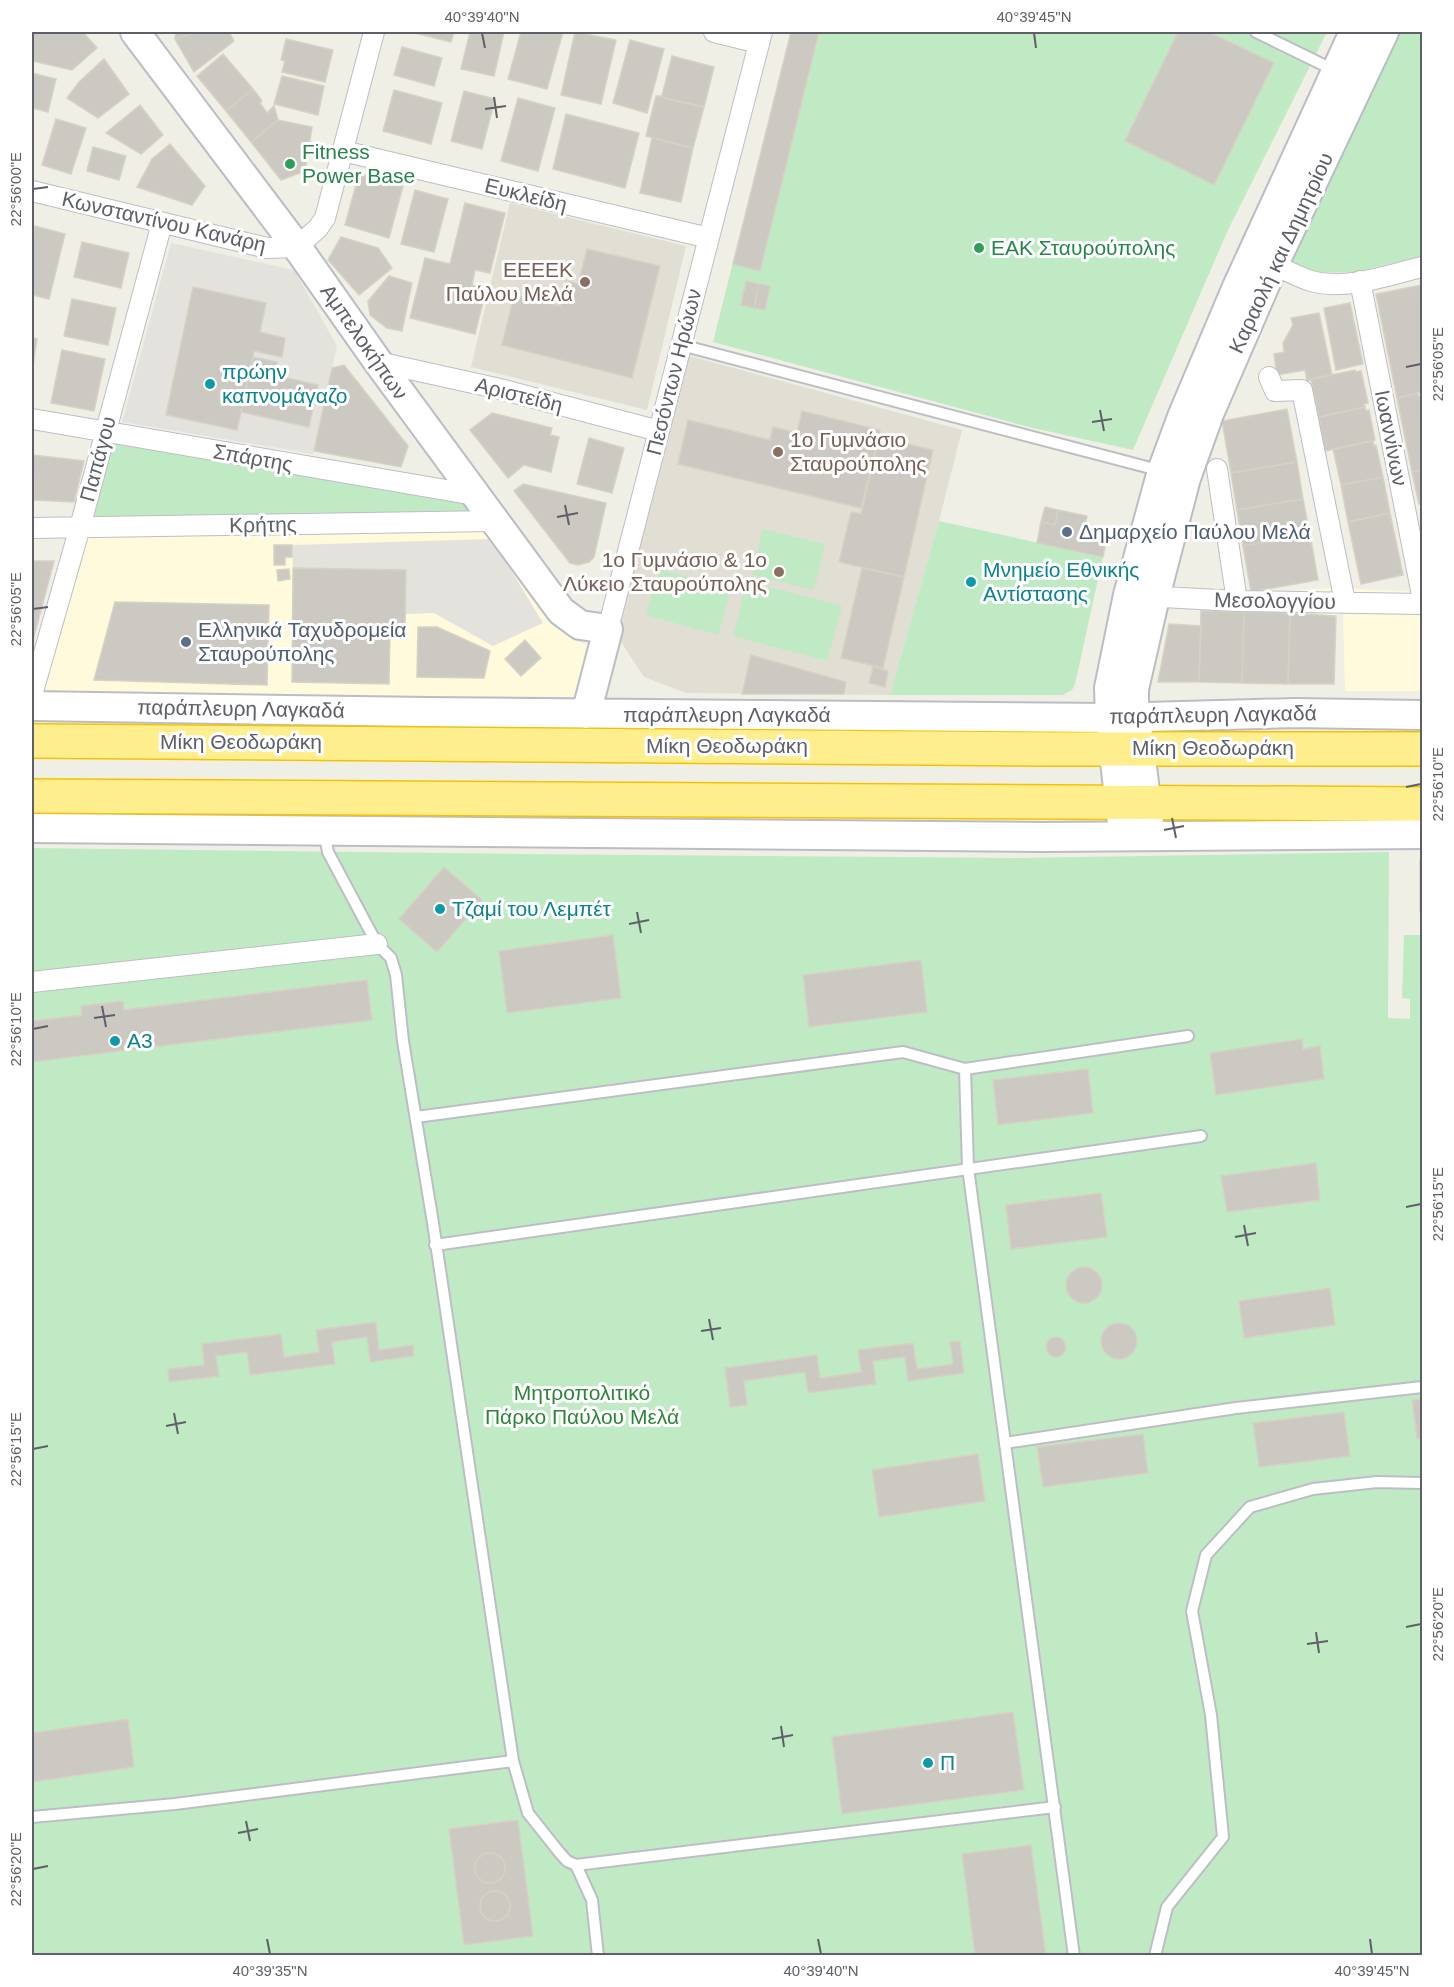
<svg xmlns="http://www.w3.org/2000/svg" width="1454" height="1987" font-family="Helvetica,sans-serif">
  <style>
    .commercial { fill: #fffadc }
    .industrial { fill: #e4e2dd }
    .education { fill: #e1ded4 }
    .green { fill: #c0eac4 }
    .building { fill: #ccc9c2; stroke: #d6d2c3; stroke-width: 1.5 }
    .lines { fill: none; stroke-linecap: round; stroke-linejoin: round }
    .lane-casing { stroke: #bdbec5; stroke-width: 14 }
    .street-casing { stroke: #bdbec5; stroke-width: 22 }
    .secondary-casing { stroke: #bbbdc4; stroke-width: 32 }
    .highway-casing { stroke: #f6c200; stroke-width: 36 }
    .lane { stroke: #fff; stroke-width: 10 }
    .street { stroke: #fff; stroke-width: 20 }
    .secondary { stroke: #fff; stroke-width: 28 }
    .highway { stroke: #ffee8e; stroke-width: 33 }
    .ticks { fill: none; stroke: #5d6067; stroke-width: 2 }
    .leisure-dot { fill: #2e9e5b; stroke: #fff; stroke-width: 2 }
    .education-dot { fill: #8d6e63; stroke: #fff; stroke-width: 2 }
    .culture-dot { fill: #0f9aa8; stroke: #fff; stroke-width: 2 }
    .service-dot { fill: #5c6f8a; stroke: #fff; stroke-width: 2 }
    .labels { text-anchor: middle; stroke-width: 6; stroke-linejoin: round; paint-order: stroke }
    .leisure-label { font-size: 21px; fill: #27864d; stroke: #fff; text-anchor: start }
    .street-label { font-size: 21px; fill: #5d6067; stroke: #fff }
    .education-label { font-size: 21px; fill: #785e54; stroke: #fff; text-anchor: end }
    .culture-label { font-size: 21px; fill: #0d838f; stroke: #fff; text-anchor: start }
    .service-label { font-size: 21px; fill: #4e5e75; stroke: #fff; text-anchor: start }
    .park-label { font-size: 21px; fill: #2e853a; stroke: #fff }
    .neatline { fill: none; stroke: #5d6067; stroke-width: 2 }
    .ticks-label { font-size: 15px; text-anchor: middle; fill: #5d6067 }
  </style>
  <rect width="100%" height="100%" fill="#f0efe5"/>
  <path class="commercial" d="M494 530 572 640 599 648 583 697 38 693 87 536Z
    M1330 588 1422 592V691H1345L1343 611 1336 616 1244 612 1245 594Z"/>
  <path class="industrial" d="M171 243 294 270 337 346 313 454 122 422Z
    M492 539 543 623 493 646 434 613 405 614 406 570 293 568 292 545Z"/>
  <path class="education" d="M510 203 686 246 647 410 471 367Z
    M686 355 962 430 939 521 890 695 686 693 644 677 617 636Z"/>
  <path class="green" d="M791 32H1327L1227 232 1133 450 1033 428 713 342Z
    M1400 32H1422V256L1355 272 1313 273 1287 262Z
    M106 433 475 495 494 521 80 527Z
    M939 521 1103 557 1075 684 1072 690 1063 695H890Z
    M763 529 825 544 814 590 752 575Z
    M659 569 731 589 718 635 646 615Z
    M747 581 842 606 827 661 733 636Z
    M32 848 523 854 1016 858 1389 852 1388 1018 1410 1019V999L1402 998 1404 935H1422V1955L32 1956Z"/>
  <path class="building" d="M32 32H83L97 48 72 70 32 61Z
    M176 32H198L175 39Z
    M198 32 204 33 229 32 234 41 194 72 175 39Z
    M411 32H454L451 42Z
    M470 32H504L494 76 461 69Z
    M521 32H563L547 89 508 79Z
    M575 32 616 40 601 104 561 95Z
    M791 32H819L760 271 733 264Z
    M1178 32H1209L1274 63 1214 185 1125 141Z
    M286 39 333 50 325 82 282 72 285 61 281 60Z
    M630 40 664 49 647 113 613 103Z
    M402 47 442 58 434 86 394 75Z
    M223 54 253 89 226 111 197 76Z
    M672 56 714 67 704 107 656 96H662Z
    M104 59 129 94 98 118 67 98 79 82Z
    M32 73 56 79 48 112 32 108Z
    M282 76 324 86 318 115 274 104Z
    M253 89 262 101 260 103 267 113 274 106 278 120 251 142 226 111Z
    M394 90 442 103 431 144 383 131Z
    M464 91 495 99 482 149 451 141Z
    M656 96 704 107 693 148 646 136Z
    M518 98 555 108 538 171 501 161Z
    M140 105 163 135 141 154 106 133Z
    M566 114 639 133 625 188 553 169Z
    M56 119 86 128 71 174 42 165Z
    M278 120 312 127 305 171 281 180 251 142Z
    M652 138 693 148 681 202 640 193Z
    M170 144 205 186 192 205 137 187 152 159Z
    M93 147 126 156 119 180 87 171Z
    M359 174 403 186 389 238 345 225Z
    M415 190 448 199 434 252 401 244Z
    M465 203 505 213 490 273 475 270 472 285 486 290 475 334 410 318 425 258 450 264Z
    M35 226 65 234 49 299 32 295V239Z
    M341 237 378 248 392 268 359 295 328 260Z
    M82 242 129 253 121 288 74 277Z
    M587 249 660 266 632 378 502 345 514 295 560 306 566 281 578 284Z
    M389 276 412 283 402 331 387 328 370 315 368 301Z
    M746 281 759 284 754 308 741 305Z
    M759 284 770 286 765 310 754 308Z
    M1422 285V392L1397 398 1376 294Z
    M193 287 266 303 260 332 285 338 282 357 254 351 237 430 166 415Z
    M72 299 116 308 108 345 64 336Z
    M1350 303 1363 364 1336 370 1324 308Z
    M1319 313 1332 375 1307 380 1305 370 1277 375 1274 354 1284 352 1283 343 1293 325 1291 318Z
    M32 338 37 339 32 372Z
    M62 350 105 359 94 411 51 403Z
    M253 357 277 362 274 375 318 385 309 427 241 412Z
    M344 365 408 446 401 467 314 451 332 368Z
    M1355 370 1356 372 1361 371 1368 403 1364 404 1365 407 1319 417 1311 379Z
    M1418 393 1419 397 1422 396V470L1412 472 1397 398Z
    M1365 407 1366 411 1369 410 1375 440 1325 451 1319 417Z
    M1287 409 1297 462 1231 473 1222 421Z
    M802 411 880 430 861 508 678 464 688 420 770 440 773 427 797 433Z
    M492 413 552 428 550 435 559 437 551 472 524 465 508 478 470 430Z
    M879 437 933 450 904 577 839 562 851 512 861 514Z
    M589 438 624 448 612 493 577 484Z
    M1373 441 1374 446 1376 445 1383 477 1341 485 1333 449Z
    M33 455 84 461 74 502 34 500Z
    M1297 462 1303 499 1237 510 1231 473Z
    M1422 470V504H1419L1412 472Z
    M1383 477 1390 513 1348 522 1341 485Z
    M523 484 606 503 594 557 589 562 578 565 570 563 514 491Z
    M1303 499 1310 535 1243 546 1237 510Z
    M1045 507 1058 510 1055 525 1041 522Z
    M1058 510 1087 516 1084 530 1107 534 1103 557 1037 543 1041 522 1055 525Z
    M1390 513 1403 575 1361 584 1348 522Z
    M1310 535 1318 580 1251 592 1243 546Z
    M274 545H292V557H285V565H274Z
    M32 561H54L32 644Z
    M293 568 406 570 405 625H390L389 684 292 682Z
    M862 568 904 577 883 668 841 658Z
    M289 569 290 579 278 581 277 570Z
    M115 602 269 605 267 685 94 680Z
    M1201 611 1244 612 1242 683 1199 682Z
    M1244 612 1290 613 1288 684 1242 683Z
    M1290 613 1336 616 1334 684H1288Z
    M1169 624 1201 626 1199 682H1158Z
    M418 627H437L490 651 484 678 417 677Z
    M525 640 541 658 521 676 505 659Z
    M751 655 846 682 844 694H742Z
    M873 667 888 671 885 687 869 683Z
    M1420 860H1422V911H1420Z
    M444 867 482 900 437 952 399 919Z
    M613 935 621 998 507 1013 499 951Z
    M921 960 927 1012 809 1027 803 975Z
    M367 980 372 1020 32 1062V1021L82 1015 81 1006 123 1001 124 1010Z
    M1302 1039 1303 1049 1320 1046 1324 1079 1216 1095 1210 1053Z
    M1088 1069 1093 1113 998 1125 993 1080Z
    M1316 1163 1320 1200 1227 1212 1221 1176Z
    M1101 1193 1107 1237 1011 1249 1006 1205Z
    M1066 1285a18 18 0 1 1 36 0a18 18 0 1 1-36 0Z
    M1330 1288 1335 1325 1244 1338 1239 1301Z
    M376 1322 379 1350 413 1345 414 1356 370 1362 367 1337 332 1342 335 1364 250 1375 247 1352 216 1356 219 1376 169 1382 168 1369 204 1365 202 1344 281 1334 284 1357 319 1352 316 1330Z
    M1101 1341a18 18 0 1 1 36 0a18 18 0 1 1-36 0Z
    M1046 1347a10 10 0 1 1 20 0a10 10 0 1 1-20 0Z
    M960 1341 964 1373 908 1381 905 1357 873 1361 876 1384 808 1393 805 1372 744 1381 747 1405 730 1407 725 1368 817 1355 820 1378 861 1372 858 1350 913 1343 917 1369 953 1364 950 1342Z
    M1422 1399V1438L1417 1439 1412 1400Z
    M1344 1412 1350 1456 1259 1467 1253 1423Z
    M1143 1434 1148 1473 1043 1487 1037 1447Z
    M978 1454 985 1501 879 1517 872 1470Z
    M1013 1712 1024 1790 842 1814 832 1737Z
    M128 1719 134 1767 32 1782V1733Z
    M518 1820 533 1936 464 1945 449 1829Z
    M1031 1845 1046 1956H975L962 1854Z
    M475 1868a15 15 0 1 1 30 0a15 15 0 1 1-30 0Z
    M480 1906a15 15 0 1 1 30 0a15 15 0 1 1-30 0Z"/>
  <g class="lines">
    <defs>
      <path id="lane" d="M1256 32 1336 71
        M681 345 1162 471
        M324 831 328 852 377 944 391 958 396 975 403 1041 433 1223 513 1761 528 1813 559 1852 567 1861 576 1865 1055 1807
        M965 1069 968 1168 1074 1956
        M416 1117 903 1052 965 1069 1188 1036
        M435 1245 1201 1136
        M1005 1443 1236 1408 1422 1387
        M32 1817 175 1804 513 1761
        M576 1865 592 1900 598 1956
        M1155 1956 1167 1907 1223 1837 1211 1715 1192 1611 1206 1555 1250 1507 1313 1489 1377 1482 1422 1483"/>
      <path id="street" d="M714 32 759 43
        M343 151 709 238
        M32 191 267 248 297 247 318 228 325 218 374 32
        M1264 259C1279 267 1295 276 1311 281 1347 291 1388 275 1422 267
        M1360 281 1422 595
        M378 362 500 389 659 431
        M1269 377 1275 391 1302 390 1345 602
        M32 419 475 495
        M1217 469 1237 601
        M32 528 494 521
        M1143 596 1237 601 1422 604
        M608 629 762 32
        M32 695 80 527 162 223
        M32 982 377 944"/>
      <path id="secondary" d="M135 32 297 247 378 362 561 611 580 625 608 629 586 714
        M32 706 425 712 1110 718 1295 713 1422 715
        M1122 823 1110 718 1109 688 1128 595 1162 471 1182 417 1237 287 1354 32
        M1149 823 1134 703V689L1155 597 1186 478 1209 414 1274 264 1384 32
        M32 828 1042 837 1422 834"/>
      <path id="highway" d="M32 741 1055 749H1422
        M32 796 1422 804"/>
    </defs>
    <use href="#lane" class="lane-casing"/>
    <use href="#street" class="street-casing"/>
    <use href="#secondary" class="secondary-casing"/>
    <use href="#highway" class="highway-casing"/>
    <use href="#lane" class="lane"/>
    <use href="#street" class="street"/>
    <use href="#secondary" class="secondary"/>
    <use href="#highway" class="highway"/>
  </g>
  <path class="ticks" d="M482 33 485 48M1034 33 1036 48M494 97 497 118M485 109 506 106M33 189 48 187M1406 367 1421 364M1100 410 1104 431M1092 422 1112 419M565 505 569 525M557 517 578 513M33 609 48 607M1406 787 1421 784M1172 818 1176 838M1164 830 1184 826M637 912 641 933M629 924 649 920M102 1006 106 1027M94 1018 115 1015M33 1029 48 1026M1406 1207 1421 1204M1244 1225 1248 1246M1235 1237 1256 1233M709 1319 713 1340M701 1331 721 1328M174 1413 178 1434M166 1426 186 1422M33 1449 48 1446M1406 1627 1421 1624M1316 1632 1319 1653M1307 1644 1328 1641M781 1726 784 1747M772 1739 793 1735M246 1821 250 1841M238 1833 258 1829M33 1869 48 1866M267 1939 270 1954M818 1939 821 1954M1370 1939 1372 1954"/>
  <g class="leisure-dot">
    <circle cx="290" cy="164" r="6"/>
    <circle cx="979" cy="248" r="6"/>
  </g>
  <g class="education-dot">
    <circle cx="585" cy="282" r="6"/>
    <circle cx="778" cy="452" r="6"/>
    <circle cx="779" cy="572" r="6"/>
  </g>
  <g class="culture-dot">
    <circle cx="210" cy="384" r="6"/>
    <circle cx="971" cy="582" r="6"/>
    <circle cx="440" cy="909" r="6"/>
    <circle cx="115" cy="1041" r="6"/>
    <circle cx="928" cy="1763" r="6"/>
  </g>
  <g class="service-dot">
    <circle cx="1067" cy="532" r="6"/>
    <circle cx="186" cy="642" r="6"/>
  </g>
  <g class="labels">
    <g class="leisure-label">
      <text x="302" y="159">Fitness<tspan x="302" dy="24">Power Base</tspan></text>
      <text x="991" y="255">EAK Σταυρούπολης</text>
    </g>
    <g class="street-label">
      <text transform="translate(526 195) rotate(14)" y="7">Ευκλείδη</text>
      <text transform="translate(164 222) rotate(13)" y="7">Κωνσταντίνου Κανάρη</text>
      <text transform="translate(1281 253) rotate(-65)" y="7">Καραολή και Δημητρίου</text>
      <text transform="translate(364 342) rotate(55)" y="7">Αμπελοκήπων</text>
      <text transform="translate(674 372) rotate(-76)" y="7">Πεσόντων Ηρώων</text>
      <text transform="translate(519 395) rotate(14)" y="7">Αριστείδη</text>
      <text transform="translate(1391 438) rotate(79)" y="7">Ιωαννίνων</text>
      <text transform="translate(253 458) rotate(10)" y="7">Σπάρτης</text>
      <text transform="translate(98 459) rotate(-75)" y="7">Παπάγου</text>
      <text transform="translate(263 525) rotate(-1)" y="7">Κρήτης</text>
      <text transform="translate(1275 601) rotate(1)" y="7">Μεσολογγίου</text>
      <text transform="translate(241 709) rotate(1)" y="7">παράπλευρη Λαγκαδά</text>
      <text x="727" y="722">παράπλευρη Λαγκαδά</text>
      <text transform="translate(1213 715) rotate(-1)" y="7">παράπλευρη Λαγκαδά</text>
      <text x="241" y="749">Μίκη Θεοδωράκη</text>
      <text x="727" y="753">Μίκη Θεοδωράκη</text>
      <text x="1213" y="755">Μίκη Θεοδωράκη</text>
    </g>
    <g class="education-label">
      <text x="573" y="277">ΕΕΕΕΚ<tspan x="573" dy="24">Παύλου Μελά</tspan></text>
      <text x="790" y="447" text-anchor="start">1ο Γυμνάσιο<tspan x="790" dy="24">Σταυρούπολης</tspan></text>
      <text x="767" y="567">1ο Γυμνάσιο &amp; 1ο<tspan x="767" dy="24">Λύκειο Σταυρούπολης</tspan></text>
    </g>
    <g class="culture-label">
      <text x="222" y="379">πρώην<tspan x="222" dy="24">καπνομάγαζο</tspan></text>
      <text x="983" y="577">Μνημείο Εθνικής<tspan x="983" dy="24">Αντίστασης</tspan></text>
      <text x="452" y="916">Τζαμί του Λεμπέτ</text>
      <text x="127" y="1048">Α3</text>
      <text x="940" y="1770">Π</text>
    </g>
    <g class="service-label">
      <text x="1079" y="539">Δημαρχείο Παύλου Μελά</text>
      <text x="198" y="637">Ελληνικά Ταχυδρομεία<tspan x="198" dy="24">Σταυρούπολης</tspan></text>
    </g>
    <g class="park-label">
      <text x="582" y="1400">Μητροπολιτικό<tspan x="582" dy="24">Πάρκο Παύλου Μελά</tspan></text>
    </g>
  </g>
  <rect width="1454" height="1987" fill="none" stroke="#ffffff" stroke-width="66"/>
  <rect x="33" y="33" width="1388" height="1921" class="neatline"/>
  <g class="ticks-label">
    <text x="482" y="22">40°39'40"N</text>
    <text x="1034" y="22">40°39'45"N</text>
    <text transform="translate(16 189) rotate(-90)" y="5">22°56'00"E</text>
    <text transform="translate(1438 364) rotate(-90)" y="5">22°56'05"E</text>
    <text transform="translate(16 609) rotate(-90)" y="5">22°56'05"E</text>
    <text transform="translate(1438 784) rotate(-90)" y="5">22°56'10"E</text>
    <text transform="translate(16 1029) rotate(-90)" y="5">22°56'10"E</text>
    <text transform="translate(1438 1204) rotate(-90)" y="5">22°56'15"E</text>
    <text transform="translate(16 1449) rotate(-90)" y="5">22°56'15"E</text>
    <text transform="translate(1438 1624) rotate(-90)" y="5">22°56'20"E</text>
    <text transform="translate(16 1869) rotate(-90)" y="5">22°56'20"E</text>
    <text x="270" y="1976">40°39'35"N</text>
    <text x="821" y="1976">40°39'40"N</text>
    <text x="1372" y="1976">40°39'45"N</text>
  </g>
</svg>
